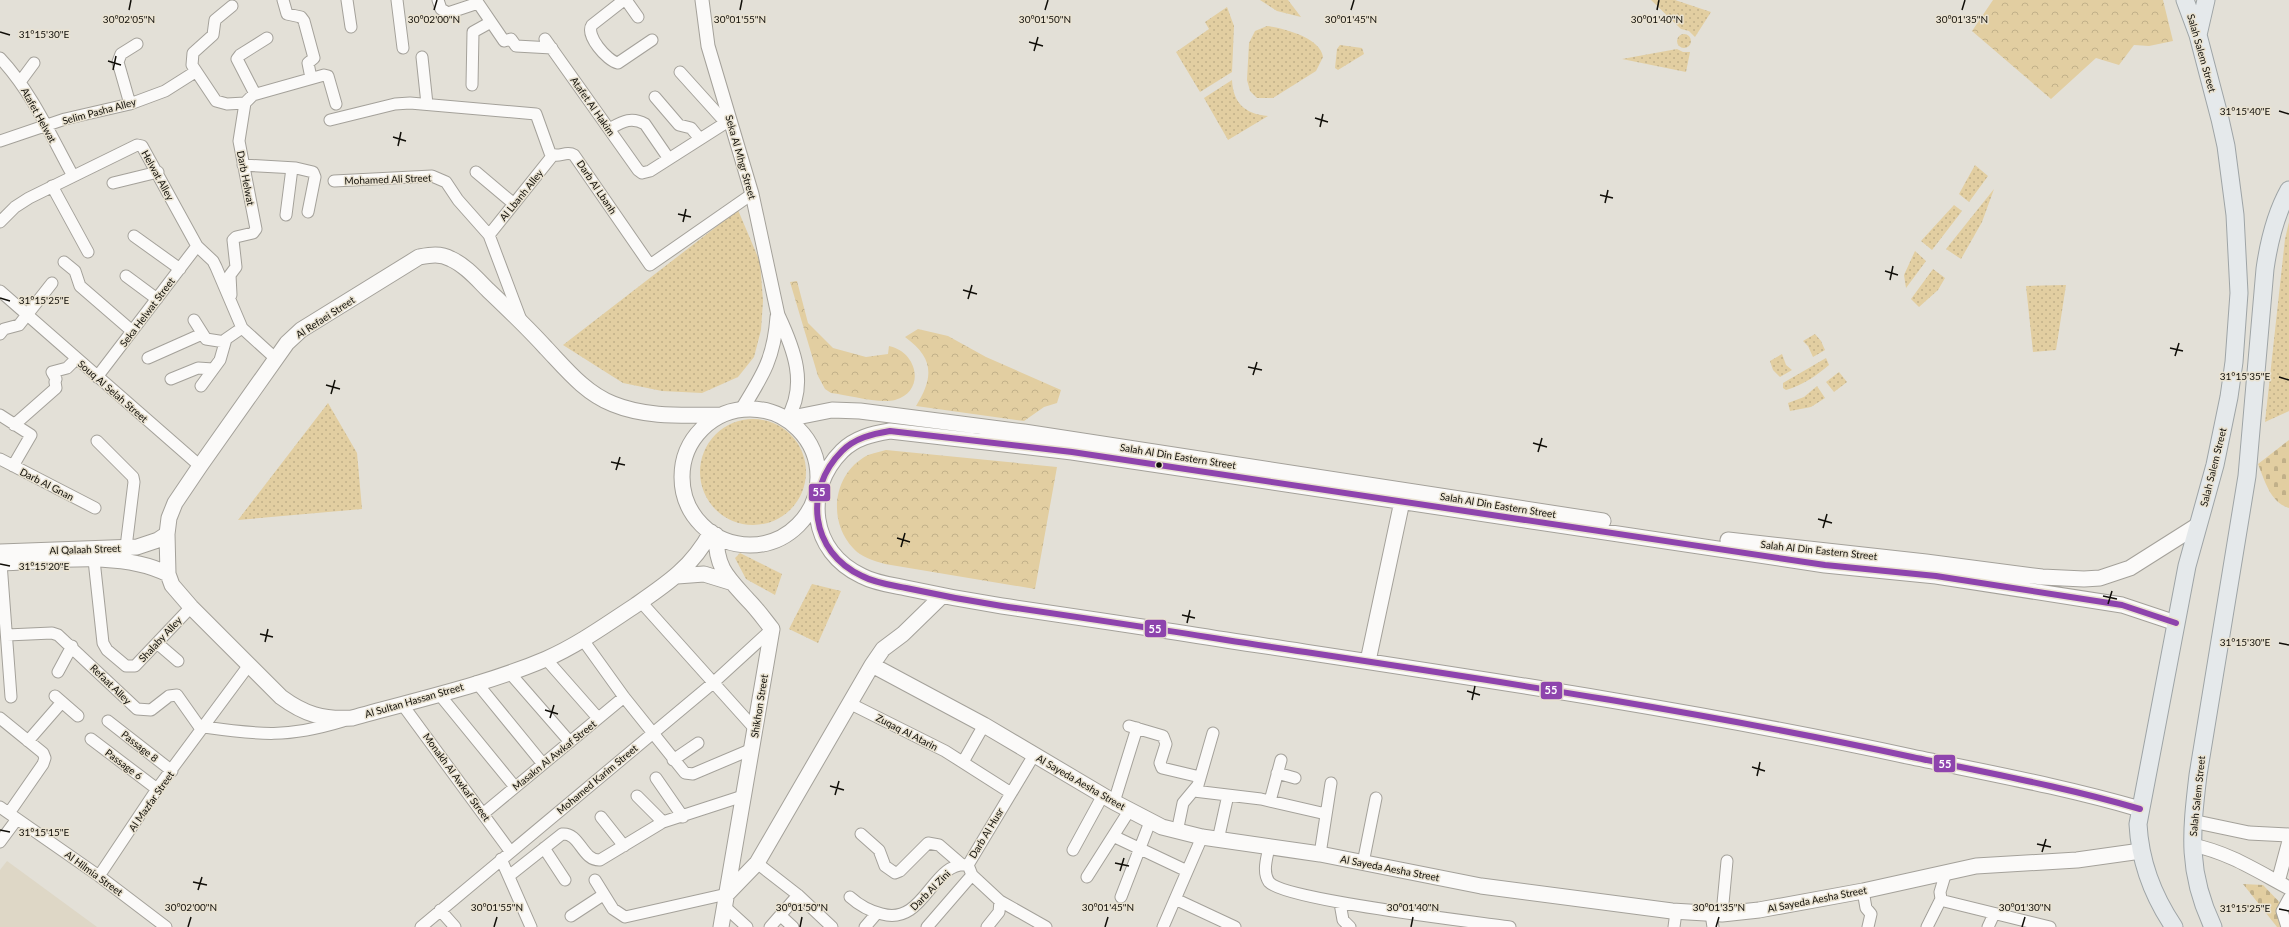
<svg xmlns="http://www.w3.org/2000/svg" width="2289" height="927" font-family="Lato,sans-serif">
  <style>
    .built { fill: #ded7c6 }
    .grass { fill: url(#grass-dots) }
    .forest { fill: url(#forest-crowns) }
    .cemetery { fill: url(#cemetery-stones) }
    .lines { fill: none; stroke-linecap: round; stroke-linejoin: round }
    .minor-casing { stroke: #a4a19a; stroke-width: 13 }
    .tertiary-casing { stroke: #a4a19a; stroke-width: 15 }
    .secondary-casing { stroke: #a4a19a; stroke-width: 17 }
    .primary-casing { stroke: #9ea4a6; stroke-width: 19 }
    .minor { stroke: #fbfaf9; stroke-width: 11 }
    .tertiary { stroke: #fbfaf9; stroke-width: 13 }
    .secondary { stroke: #fbfaf9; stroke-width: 15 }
    .primary { stroke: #e5e9eb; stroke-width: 17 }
    .bus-1-casing { stroke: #e9e2d1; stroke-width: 9 }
    .bus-1 { stroke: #8e44ad; stroke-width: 6 }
    .ticks { fill: none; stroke: #100e08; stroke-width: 1.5 }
    .bus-dot { fill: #100e08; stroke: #e9e2d1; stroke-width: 1.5 }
    .labels { text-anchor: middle; stroke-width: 3; stroke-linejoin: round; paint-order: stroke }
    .street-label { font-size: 10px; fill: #100e08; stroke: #e9e2d1 }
    .ticks-label { font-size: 10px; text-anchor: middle; fill: #100e08; stroke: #e9e2d1; stroke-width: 3; stroke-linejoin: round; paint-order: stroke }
    .line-badge { stroke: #e9e2d1; stroke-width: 1.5 }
    .badge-label { font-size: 11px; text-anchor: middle; font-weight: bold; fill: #fff }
  </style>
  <defs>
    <pattern id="grass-dots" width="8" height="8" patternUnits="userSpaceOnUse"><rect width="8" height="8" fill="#e2cea1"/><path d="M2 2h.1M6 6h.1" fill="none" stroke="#c1b089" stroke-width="1.8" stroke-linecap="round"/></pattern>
    <pattern id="forest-crowns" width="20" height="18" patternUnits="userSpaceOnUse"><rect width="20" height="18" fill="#e2cea1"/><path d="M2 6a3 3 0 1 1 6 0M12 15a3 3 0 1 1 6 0" fill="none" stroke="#c1b089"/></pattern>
    <pattern id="cemetery-stones" width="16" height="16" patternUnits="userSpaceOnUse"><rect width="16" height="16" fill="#e2cea1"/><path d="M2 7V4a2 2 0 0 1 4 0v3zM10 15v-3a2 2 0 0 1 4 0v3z" fill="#c1b089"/></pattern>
  </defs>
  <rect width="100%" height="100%" fill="#e3e0d7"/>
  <path class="built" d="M7 861 97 927H0V870Z"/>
  <path class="grass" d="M1260 0H1288L1301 17 1277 11Z
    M1651 0H1675L1711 12 1695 37 1689 31 1681 29Z
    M1227 7 1234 26 1232 72 1200 92 1176 52 1209 29 1205 22Z
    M1267 26C1284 28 1321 38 1323 57L1316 71 1273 98H1257L1250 91 1247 80 1249 43 1255 31Z
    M1677 41a7 7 0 1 1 14 0a7 7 0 1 1-14 0Z
    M1340 45 1362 48 1364 54 1338 70 1335 68 1337 49Z
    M1677 49 1683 52H1690L1686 72 1622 59Z
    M1232 80C1233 103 1245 114 1268 116L1228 140 1204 98Z
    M1975 165 1988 176 1969 202 1959 194Z
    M1994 189 1982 222 1961 259 1946 249Z
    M1954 205 1962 211 1932 250 1921 241Z
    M738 210 760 262 763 301 761 330 754 357 738 377 702 393 662 391 623 383 563 345Z
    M2289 222V411L2265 422 2285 239Z
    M1915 251 1926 261 1906 288 1904 275Z
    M1933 269 1945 278 1938 290 1919 307 1911 299Z
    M2066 285 2056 350 2033 352 2026 286Z
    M1815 334 1821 341 1825 350 1813 357 1808 346 1803 341Z
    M1782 354 1786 365 1792 370 1780 377 1773 370 1770 361Z
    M1826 358 1829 365C1816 376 1803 385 1786 390L1783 388V383Z
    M1839 372 1847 382 1834 392 1826 382Z
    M1817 386 1825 398 1811 407 1790 411 1788 403 1804 397Z
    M328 403 357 453 362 509 238 520Z
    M700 472a53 53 0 1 1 106 0a53 53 0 1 1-106 0Z
    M740 553 782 574 775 595 746 579 735 558Z
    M812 584 841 591 818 643 789 629Z"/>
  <path class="forest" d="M1993 0H2163L2173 41 2149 46 2134 45 2119 65 2096 58 2051 99 1972 31Z
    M797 281 808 323 833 348 866 357 888 354 889 346C918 352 926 391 895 400 879 404 848 395 831 393L825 389 818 376 790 282Z
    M918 329 948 336 986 357 1061 390 1057 403 1044 407 1024 421 916 406C934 377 934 358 905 337Z
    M886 450 1057 467 1035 589 885 564C874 561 861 557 853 548 827 520 833 473 868 455 873 453 880 452 886 450Z"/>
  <path class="cemetery" d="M2289 440V508C2270 502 2265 481 2258 464Z
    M2243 884 2263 885 2289 912V927H2277Z"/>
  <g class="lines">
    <defs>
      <path id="minor" d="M283 0 287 14 301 17 304 21 314 58 308 63 311 78
        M347 0 351 27
        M397 0 403 48
        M438 0 441 9 448 13 478 3
        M476 0 504 41 511 39 516 46 552 48
        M624 0 592 25C585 35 607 61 618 63L652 40
        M626 0 638 17
        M232 6 215 20 213 35 193 53 192 65 216 101 227 104 245 103
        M545 39 638 170 642 173 650 171 730 120
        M422 57 427 104
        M0 58C32 92 51 136 73 176
        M680 72 726 123
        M20 82 34 63
        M472 85 473 32 491 22
        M255 94 237 59 240 55 267 38
        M655 97 679 125 691 128 700 139
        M130 104 118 62 121 54 137 44
        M330 120 395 104 410 103 536 114 550 153C558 159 566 150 574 155L650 265 752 194
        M609 129C622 122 631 116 645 124L669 159
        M0 141 65 119 130 104 165 91 195 72
        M243 165 296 168 313 172 315 177 308 212
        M476 172 514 204
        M334 181 432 176 446 182 458 200 489 235 521 320
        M113 183 158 172
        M52 186 88 252
        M286 215 292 168
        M0 222 15 207 29 198 137 145 142 146 197 246 213 261 216 267 242 328 275 358
        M489 235 553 155
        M134 236 180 269
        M64 262 75 271 80 286 132 331
        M126 276 157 299
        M0 291 200 466
        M231 295 230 275 236 267 233 240 236 237 253 233 256 229 239 141 245 103 253 95 324 75 328 76 336 104
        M194 320 206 339 225 342
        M0 334 4 329 19 325 52 283
        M148 358 202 334
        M97 377 197 246
        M171 379 198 368 213 369
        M201 386 220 360 226 339 242 328
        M0 415 31 435 13 466
        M14 425 56 388 55 382 56 379 52 372 67 368 76 359
        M97 441 133 477 134 482 126 547
        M0 459 95 508
        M94 560 103 643 107 650 126 666H135L191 607
        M1 563 11 697
        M641 602 755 729
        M7 635 52 633 58 635 137 709 151 710 169 696 177 695 201 729
        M583 640 624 697 685 773 693 774 752 749
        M157 643 178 661
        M546 659 598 718
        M58 672 72 646
        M509 672 570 742
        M476 682 543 764
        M439 694 515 787
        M55 696 78 716
        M849 703 945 751 1011 793
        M402 704 510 851
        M0 718 43 753 45 758 43 764 9 813
        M108 721 172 771
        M1129 726 1163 736 1166 744 1160 763 1162 768 1200 777
        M204 727C261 735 287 738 343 721
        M91 739 157 789
        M28 741 62 702
        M673 760 698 743
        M963 762 984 725
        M1277 773 1295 778
        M656 778 683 817
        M1194 791 1261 799 1326 814
        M637 796 663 822
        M1270 801 1281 760
        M1114 802 1137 728
        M0 807 99 876 166 927
        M484 813 624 697
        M601 817 624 846
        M1177 832 1183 803 1198 785 1213 733
        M861 834 879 850 885 866 895 873 900 871 928 843 939 845 961 864
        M1113 836 1187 871
        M1218 840 1228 795
        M0 842 17 819
        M1269 847C1267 858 1262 872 1269 882 1284 900 1476 922 1510 927
        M544 848 565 880
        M1073 850 1103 795
        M1320 854 1331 783
        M501 859 531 927
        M757 863 798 895 832 927
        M1363 863 1376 798
        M1946 872 1940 892 1941 899 1944 901 2050 927
        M99 876 157 789 249 665
        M509 876 562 834C580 832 582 861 600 860L663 822 743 796
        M1087 877 1129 811
        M595 880 613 909 625 917 727 894
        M1863 891 1866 908 1871 914 1868 927
        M850 897C860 906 869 911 882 914 925 926 932 860 968 865
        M1121 897 1150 822
        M1175 899 1235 927
        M1000 901 1046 927
        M1340 903 1343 920 1350 927
        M724 906 747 927
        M440 910 455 927
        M1711 914 1713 927
        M1722 914 1727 861
        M571 916 603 895
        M781 916 793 927
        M421 927 713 683 772 629
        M770 927 798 895
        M865 927 877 913
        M927 927 972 875
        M987 927 999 912 1000 901 972 875 968 865 1034 755
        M1163 927 1202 837
        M1674 927 1676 912
        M1927 927 1941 899
        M1988 927 1994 914
        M2287 927 2282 911 2289 898"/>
      <path id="tertiary" d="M702 0 708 46 752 194 778 315C794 349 808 385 787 419
        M742 409C763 375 774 358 777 317
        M2192 821 2249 833 2289 835
        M2192 845C2228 852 2257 871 2289 888
        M2278 882 2289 841"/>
      <path id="secondary" d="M682 477a68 68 0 1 1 136 0a68 68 0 1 1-136 0Z
        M787 419 832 410 860 411 1024 432 1603 521
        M711 532C692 567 668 583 636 605 607 624 578 645 546 659 485 685 416 700 352 718 323 720 304 714 281 697L191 607 172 585 168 574 167 534 169 518 175 503 200 466 287 343 301 330 419 257C430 255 440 253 451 259 465 265 477 279 488 290 508 309 528 328 546 348 566 369 585 393 613 404 647 418 685 415 721 415
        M716 535C716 568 727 577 748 600 757 609 764 619 772 629L721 927
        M1728 540 1926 562 2042 577 2084 579 2100 578 2130 568 2198 525
        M0 552 137 547 158 540 167 534
        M0 563C52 561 121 550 168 574
        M677 576 704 574 730 582
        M1368 661 1404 492
        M872 665 984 725 1114 802 1162 827 1202 837 1320 854 1481 886 1672 911 1722 914 1759 910 1863 891 1976 866 2077 860 2141 851
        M2140 809C2065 787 1988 773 1912 757 1685 708 1455 675 1226 640 1152 628 1077 617 1002 606 970 601 938 595 906 588 891 585 875 583 862 576 810 552 803 490 842 451 855 438 872 434 890 431L1072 452 1825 565 1936 576 2122 605 2176 623
        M727 894 757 863 872 665 883 649 903 634 942 596"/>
      <path id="primary" d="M2198 35 2206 0
        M2174 927C2153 896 2140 862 2138 824L2187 566 2215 465 2229 397 2234 362 2239 293 2235 215 2226 146 2220 119 2198 35 2185 0
        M2213 927C2187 872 2191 834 2198 775L2247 476 2265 269C2269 241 2275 215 2289 190"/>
    </defs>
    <use href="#minor" class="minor-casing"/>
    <use href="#tertiary" class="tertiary-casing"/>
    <use href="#secondary" class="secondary-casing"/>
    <use href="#primary" class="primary-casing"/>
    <use href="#minor" class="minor"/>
    <use href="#tertiary" class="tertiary"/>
    <use href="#secondary" class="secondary"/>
    <use href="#primary" class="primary"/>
    <defs>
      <path id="bus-1" d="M2140 809C2065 787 1988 773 1912 757 1685 708 1455 675 1226 640 1152 628 1077 617 1002 606 970 601 938 595 906 588 891 585 875 583 862 576 810 552 803 490 842 451 855 438 872 434 890 431L1072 452 1825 565 1936 576 2122 605 2176 623"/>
    </defs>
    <use href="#bus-1" class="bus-1-casing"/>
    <use href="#bus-1" class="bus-1"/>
  </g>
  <path class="ticks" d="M129 10 131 0M434 10 437 0M740 10 742 0M1045 10 1048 0M1351 10 1354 0M1657 10 1659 0M1962 10 1965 0M0 32 10 35M1029 42 1043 46M1034 51 1038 37M108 61 121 65M113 70 116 56M2279 111 2289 114M1315 118 1328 122M1320 127 1323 114M393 137 406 141M398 146 401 132M1600 195 1613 198M1605 203 1608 190M678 214 691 217M683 222 686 209M1885 271 1898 275M1890 280 1893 266M963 290 977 294M0 298 10 301M968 299 972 285M2170 348 2183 351M2175 356 2179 343M1248 367 1262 370M1253 375 1257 362M2279 377 2289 380M326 385 340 389M331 394 335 380M1533 443 1547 447M1538 452 1542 438M611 462 625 465M616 470 620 457M1818 519 1832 523M1823 528 1827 514M897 538 910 542M901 547 905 533M0 564 10 566M2103 596 2117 599M2108 604 2112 591M1182 615 1195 618M1187 623 1190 610M260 634 273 637M265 642 268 629M2279 643 2289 645M1467 691 1480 695M1472 700 1475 686M545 710 558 714M550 718 554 705M1752 767 1765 771M1757 776 1760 762M830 786 844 790M835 795 839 781M0 830 10 832M2037 844 2051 847M2042 852 2046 839M1115 863 1129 866M1120 871 1124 858M193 882 207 885M198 890 202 877M2279 909 2289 911M188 927 191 917M494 927 497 917M800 927 802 917M1105 927 1108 917M1411 927 1413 917M1716 927 1719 917M2022 927 2025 917"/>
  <circle class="bus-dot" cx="1159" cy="465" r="3.5"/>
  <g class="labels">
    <g class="street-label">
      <text transform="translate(2202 53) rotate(74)" y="4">Salah Salem Street</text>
      <text transform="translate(593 106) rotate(55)" y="4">Atafet Al Hakim</text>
      <text transform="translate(99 111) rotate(-15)" y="4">Selim Pasha Alley</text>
      <text transform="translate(39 115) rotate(61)" y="4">Atafet Helwat</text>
      <text transform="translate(741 157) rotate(74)" y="4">Seka Al Mhgr Street</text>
      <text transform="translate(158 175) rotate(61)" y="4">Helwat Alley</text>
      <text transform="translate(246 178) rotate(79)" y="4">Darb Helwat</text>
      <text transform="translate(388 179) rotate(-2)" y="4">Mohamed Ali Street</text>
      <text transform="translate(597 187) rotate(56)" y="4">Darb Al Lbanh</text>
      <text transform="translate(521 195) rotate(-51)" y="4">Al Lbanh Alley</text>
      <text transform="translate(147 312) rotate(-53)" y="4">Seka Helwat Street</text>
      <text transform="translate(325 317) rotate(-33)" y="4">Al Refaei Street</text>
      <text transform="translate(113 391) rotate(41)" y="4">Souq Al Selah Street</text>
      <text transform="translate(1178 456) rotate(9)" y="4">Salah Al Din Eastern Street</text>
      <text transform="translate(2213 467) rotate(-76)" y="4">Salah Salem Street</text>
      <text transform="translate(47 484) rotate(27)" y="4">Darb Al Gnan</text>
      <text transform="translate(1498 505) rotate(9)" y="4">Salah Al Din Eastern Street</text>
      <text transform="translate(85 549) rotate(-2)" y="4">Al Qalaah Street</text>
      <text transform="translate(1819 550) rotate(6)" y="4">Salah Al Din Eastern Street</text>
      <text transform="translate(160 639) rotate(-47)" y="4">Shalaby Alley</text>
      <text transform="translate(111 684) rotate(44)" y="4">Refaat Alley</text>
      <text transform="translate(414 700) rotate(-16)" y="4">Al Sultan Hassan Street</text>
      <text transform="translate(759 706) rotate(-81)" y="4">Shikhon Street</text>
      <text transform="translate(907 732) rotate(27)" y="4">Zuqaq Al Atarin</text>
      <text transform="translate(140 746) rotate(38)" y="4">Passage 8</text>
      <text transform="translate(554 755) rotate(-39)" y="4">Masakn Al Awkaf Street</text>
      <text transform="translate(124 764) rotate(37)" y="4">Passage 6</text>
      <text transform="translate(457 777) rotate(54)" y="4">Monakh Al Awkaf Street</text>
      <text transform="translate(597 779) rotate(-40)" y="4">Mohamed Karim Street</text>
      <text transform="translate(1081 782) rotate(30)" y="4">Al Sayeda Aesha Street</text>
      <text transform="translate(2197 796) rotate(-84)" y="4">Salah Salem Street</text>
      <text transform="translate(151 801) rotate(-55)" y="4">Al Mazfar Street</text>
      <text transform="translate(986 833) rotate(-59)" y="4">Darb Al Husr</text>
      <text transform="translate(1390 868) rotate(11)" y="4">Al Sayeda Aesha Street</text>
      <text transform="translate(94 873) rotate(36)" y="4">Al Hilmia Street</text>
      <text transform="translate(930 890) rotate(-45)" y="4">Darb Al Zini</text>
      <text transform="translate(1817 899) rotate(-11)" y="4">Al Sayeda Aesha Street</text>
    </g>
  </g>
  <g class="ticks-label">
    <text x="129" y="23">30°02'05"N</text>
    <text x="434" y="23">30°02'00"N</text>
    <text x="740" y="23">30°01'55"N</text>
    <text x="1045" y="23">30°01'50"N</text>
    <text x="1351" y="23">30°01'45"N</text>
    <text x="1657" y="23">30°01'40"N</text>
    <text x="1962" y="23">30°01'35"N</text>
    <text x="44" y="38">31°15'30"E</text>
    <text x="2245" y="115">31°15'40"E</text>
    <text x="44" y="304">31°15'25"E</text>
    <text x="2245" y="380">31°15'35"E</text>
    <text x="44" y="570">31°15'20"E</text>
    <text x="2245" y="646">31°15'30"E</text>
    <text x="44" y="836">31°15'15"E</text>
    <text x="191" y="911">30°02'00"N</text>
    <text x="497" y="911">30°01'55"N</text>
    <text x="802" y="911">30°01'50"N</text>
    <text x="1108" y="911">30°01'45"N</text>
    <text x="1413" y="911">30°01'40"N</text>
    <text x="1719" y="911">30°01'35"N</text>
    <text x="2025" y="911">30°01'30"N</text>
    <text x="2245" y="912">31°15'25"E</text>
  </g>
  <g class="line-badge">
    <rect x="808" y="483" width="23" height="19" rx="4" fill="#8e44ad"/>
    <rect x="1144" y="619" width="23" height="19" rx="4" fill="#8e44ad"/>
    <rect x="1540" y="681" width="23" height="19" rx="4" fill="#8e44ad"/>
    <rect x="1933" y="754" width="23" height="19" rx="4" fill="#8e44ad"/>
  </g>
  <g class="badge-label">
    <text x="819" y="496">55</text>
    <text x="1155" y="633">55</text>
    <text x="1551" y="694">55</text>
    <text x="1945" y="768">55</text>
  </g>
</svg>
